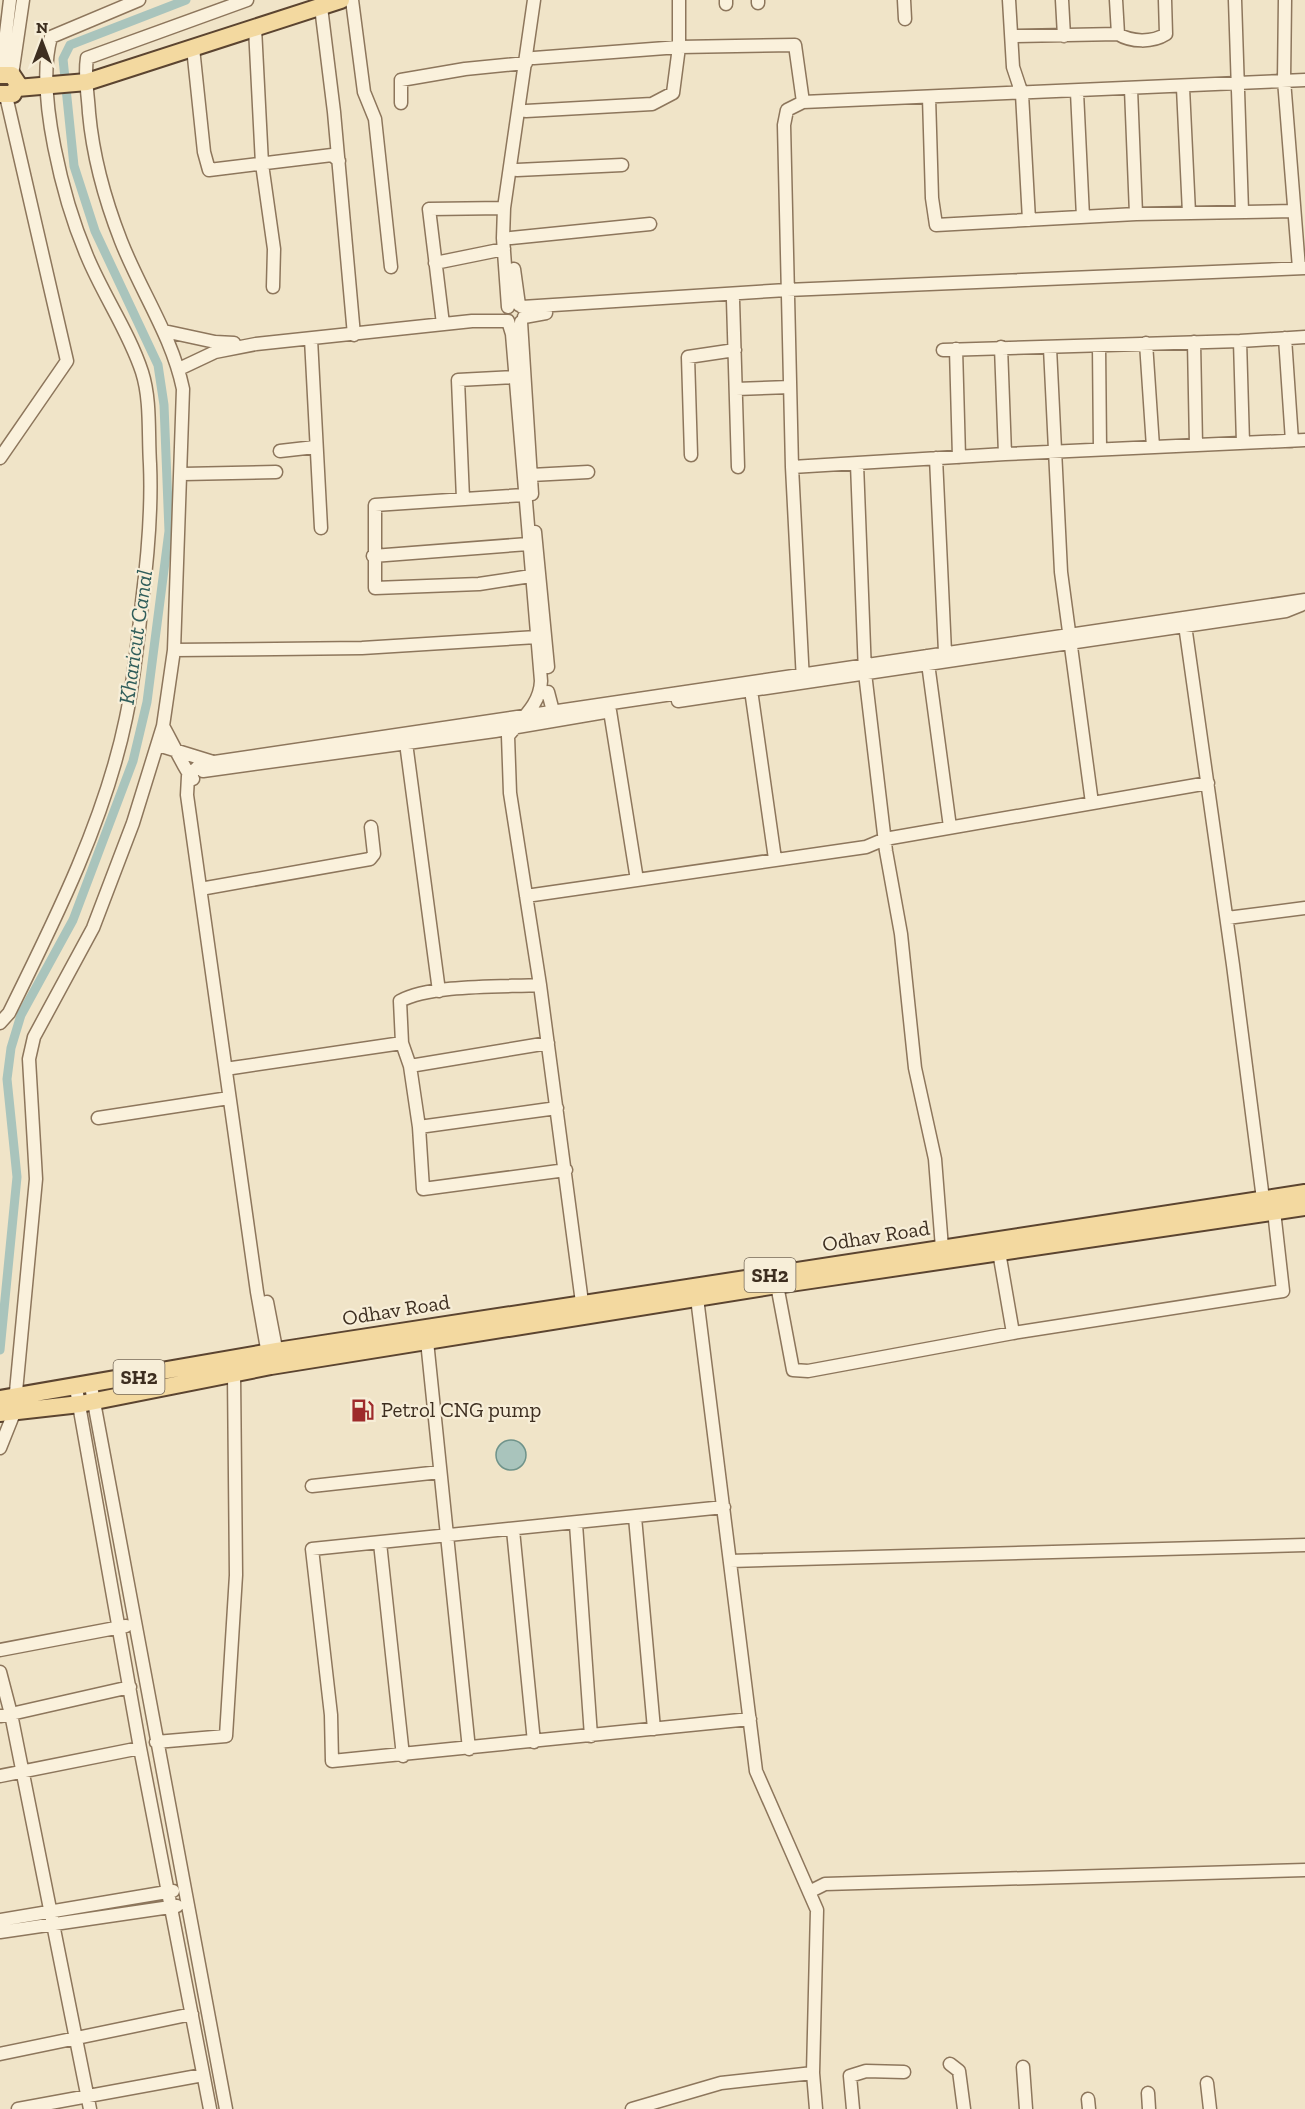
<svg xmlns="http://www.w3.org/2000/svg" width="1305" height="2109" font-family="'Zilla Slab',serif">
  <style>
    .water { fill: #a9c4bc; stroke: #6f938a; stroke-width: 1.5 }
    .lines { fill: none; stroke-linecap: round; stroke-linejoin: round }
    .canal { stroke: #a9c4bc; stroke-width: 9 }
    .minor-casing { stroke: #8d765c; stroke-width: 15 }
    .major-casing { stroke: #5b4430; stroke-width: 20 }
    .minor { stroke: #faf1dc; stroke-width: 12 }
    .major { stroke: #f3d9a0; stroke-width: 16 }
    .labels { text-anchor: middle; stroke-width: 4.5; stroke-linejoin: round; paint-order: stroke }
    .shield { fill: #f7eed8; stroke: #756857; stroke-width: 1.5 }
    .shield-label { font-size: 20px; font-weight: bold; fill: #3d2e20 }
    .street-label { font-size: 21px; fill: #3d2e20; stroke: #f7eed8 }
    .poi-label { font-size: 21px; fill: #3d2e20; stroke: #f7eed8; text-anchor: start }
    .water-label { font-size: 22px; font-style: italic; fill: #2f5d5a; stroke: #f7eed8 }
  </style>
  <rect width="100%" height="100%" fill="#f0e4c8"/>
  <path class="water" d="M496 1455a15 15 0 1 1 30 0a15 15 0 1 1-30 0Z"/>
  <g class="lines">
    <path class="canal" d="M0 1350 17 1177 7 1079 11 1048 21 1015 73 920 133 761 147 702 169 531 164 405 158 365 95 231 74 166 63 59 70 45 186 0"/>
    <defs>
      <path id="minor" d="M352 0 364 92 375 119 391 267
        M726 0V4
        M758 0V3
        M904 0 905 19
        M1009 0 1013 67 1022 94 1029 220
        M1062 0 1064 36
        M1116 0 1118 34
        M1235 0 1242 211
        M1285 0 1284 80 1299 268
        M321 7 334 112 354 335
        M255 28 262 164 274 249 273 287
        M1012 36 1118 34C1131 42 1152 43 1166 34L1165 0
        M193 48 204 152 209 170 332 155 339 161
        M534 58 679 47 795 45 803 102
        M1 75 10 0
        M12 75 23 0
        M1183 88 1189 213
        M1131 89 1136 214
        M1077 92 1083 217
        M929 97 932 198 936 225 1136 214 1294 211
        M401 103V80L465 69 526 63
        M526 111 652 104 673 93 679 47V0
        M517 170 622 165
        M511 238 650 224
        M435 263 504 249
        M514 269 519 305
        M733 300 738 467
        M508 307 503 238 504 208 534 0
        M522 307 787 290 1305 268
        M524 317 546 313
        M521 322 532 494
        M443 324 429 209 504 208
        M164 331 215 342 234 343
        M1285 338 1292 441
        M311 339 321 528
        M1240 341 1243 443
        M1194 342 1196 445
        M1146 343 1153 447
        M1099 346 1100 449
        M1001 347 1005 454
        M1050 348 1061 572 1092 803
        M956 349 959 457
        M943 350 1240 341 1305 337
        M179 369 215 352 256 344 472 321H508L512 334 541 681C540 705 522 718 508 736L510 793 540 985 583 1310
        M736 389 790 387
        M280 451 315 447
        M691 455 688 357 735 350
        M0 458 67 361 6 96
        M936 458 945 652
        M857 464 865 673 886 851 901 934 915 1068 935 1159 942 1248
        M792 467 1005 454 1305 440
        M183 474 276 472
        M531 475 588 472
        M524 495 375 505V588L479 584 531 576
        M463 499 458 380 513 377
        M535 532 548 667
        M373 556 528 544
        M1184 618 1233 965 1263 1199
        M174 650 362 648 537 637
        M927 656 950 827
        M803 681 792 467 784 125 787 110 803 102 1305 80
        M751 690 775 859
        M540 694 548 692 555 719
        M678 701 1286 611 1301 605
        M610 711 637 880
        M163 726C169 736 188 776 193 779
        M406 743 439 991
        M158 745 213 762
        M203 771 495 731 605 712
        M206 888 370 859 374 854 371 827
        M526 896 866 847 885 839 1208 783
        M1227 918 1305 908
        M540 985C503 987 431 984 400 1001L402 1043 410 1066 419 1127 557 1108
        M0 1023 9 1013C55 920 105 820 126 718 134 680 138 640 142 602 148 555 152 510 150 464 148 434 151 400 142 372 129 332 103 295 87 256 64 202 35 93 51 37L139 0
        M410 1066 548 1043
        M232 1068 402 1043
        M98 1118 229 1098
        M419 1127 423 1189 566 1170
        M777 1285 793 1370 808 1371 1013 1333 999 1252
        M696 1290 756 1771 817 1910 813 2073 816 2109
        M267 1302 278 1359
        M1013 1333 1283 1291 1274 1211
        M427 1341 469 1749
        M269 1360 257 1292 187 795 188 776 201 764 1305 600
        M91 1386 226 2109
        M76 1388 140 1748 210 2109
        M0 1448 14 1413 36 1179 29 1059 34 1037 93 928 133 823 163 726 174 650 183 389C172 336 141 292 121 241 105 200 93 157 89 113 88 94 84 76 87 58L247 0
        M312 1486 440 1472
        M724 1507 312 1549 331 1715 332 1761 750 1719
        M635 1517 654 1729
        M576 1524 591 1736
        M513 1530 534 1742
        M380 1543 403 1756
        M730 1561 1305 1545
        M0 1650 126 1626
        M0 1672 11 1714 130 1687
        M0 1716 11 1714 90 2109
        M156 1742 226 1736 236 1575 234 1375
        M0 1776 140 1748
        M809 1892 825 1884 1305 1870
        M0 1920 173 1891
        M0 1932 177 1906
        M0 2054 192 2014
        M950 2064 959 2071 964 2109
        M1023 2067 1026 2109
        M1207 2083 1210 2109
        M1148 2093 1149 2109
        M1088 2099 1089 2109
        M18 2109 203 2075
        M632 2109 721 2083 813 2073
        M853 2109 850 2076 866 2071 904 2072"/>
      <path id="major" d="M0 75H12L18 84 13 94H0
        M17 88 87 82 341 0
        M0 1399 277 1351 1305 1193
        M0 1413 80 1404 271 1366 777 1285 1305 1207"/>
    </defs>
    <use href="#minor" class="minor-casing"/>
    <use href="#major" class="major-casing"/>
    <use href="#minor" class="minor"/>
    <use href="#major" class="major"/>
  </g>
  <defs>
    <symbol id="fuel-bare" viewBox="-9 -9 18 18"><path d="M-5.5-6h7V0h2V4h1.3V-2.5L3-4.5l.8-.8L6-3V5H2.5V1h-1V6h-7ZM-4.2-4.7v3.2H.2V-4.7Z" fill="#9e2a2b" stroke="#f7eed8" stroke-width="2.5" paint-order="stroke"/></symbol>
  </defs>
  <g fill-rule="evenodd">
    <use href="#fuel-bare" x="346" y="1394" width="33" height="33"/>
  </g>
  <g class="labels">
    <g class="shield">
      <rect x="744.5" y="1258" width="51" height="34" rx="4.5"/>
      <rect x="113.5" y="1360" width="51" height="34" rx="4.5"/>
    </g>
    <g class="shield-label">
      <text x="770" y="1282">SH2</text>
      <text x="139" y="1384">SH2</text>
    </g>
    <g class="street-label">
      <text transform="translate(876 1236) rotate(-9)" y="7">Odhav Road</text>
      <text transform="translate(396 1310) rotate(-9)" y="7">Odhav Road</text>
    </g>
    <g class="poi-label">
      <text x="381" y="1417">Petrol CNG pump</text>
    </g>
    <g class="water-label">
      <text transform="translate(135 637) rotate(-82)" y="8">Kharicut Canal</text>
    </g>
  </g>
  <g transform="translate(42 42)" stroke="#f7eed8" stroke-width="4.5" paint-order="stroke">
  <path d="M0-4.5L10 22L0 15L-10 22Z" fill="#3d2e20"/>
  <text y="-9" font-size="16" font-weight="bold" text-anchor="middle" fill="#3d2e20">N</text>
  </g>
</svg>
